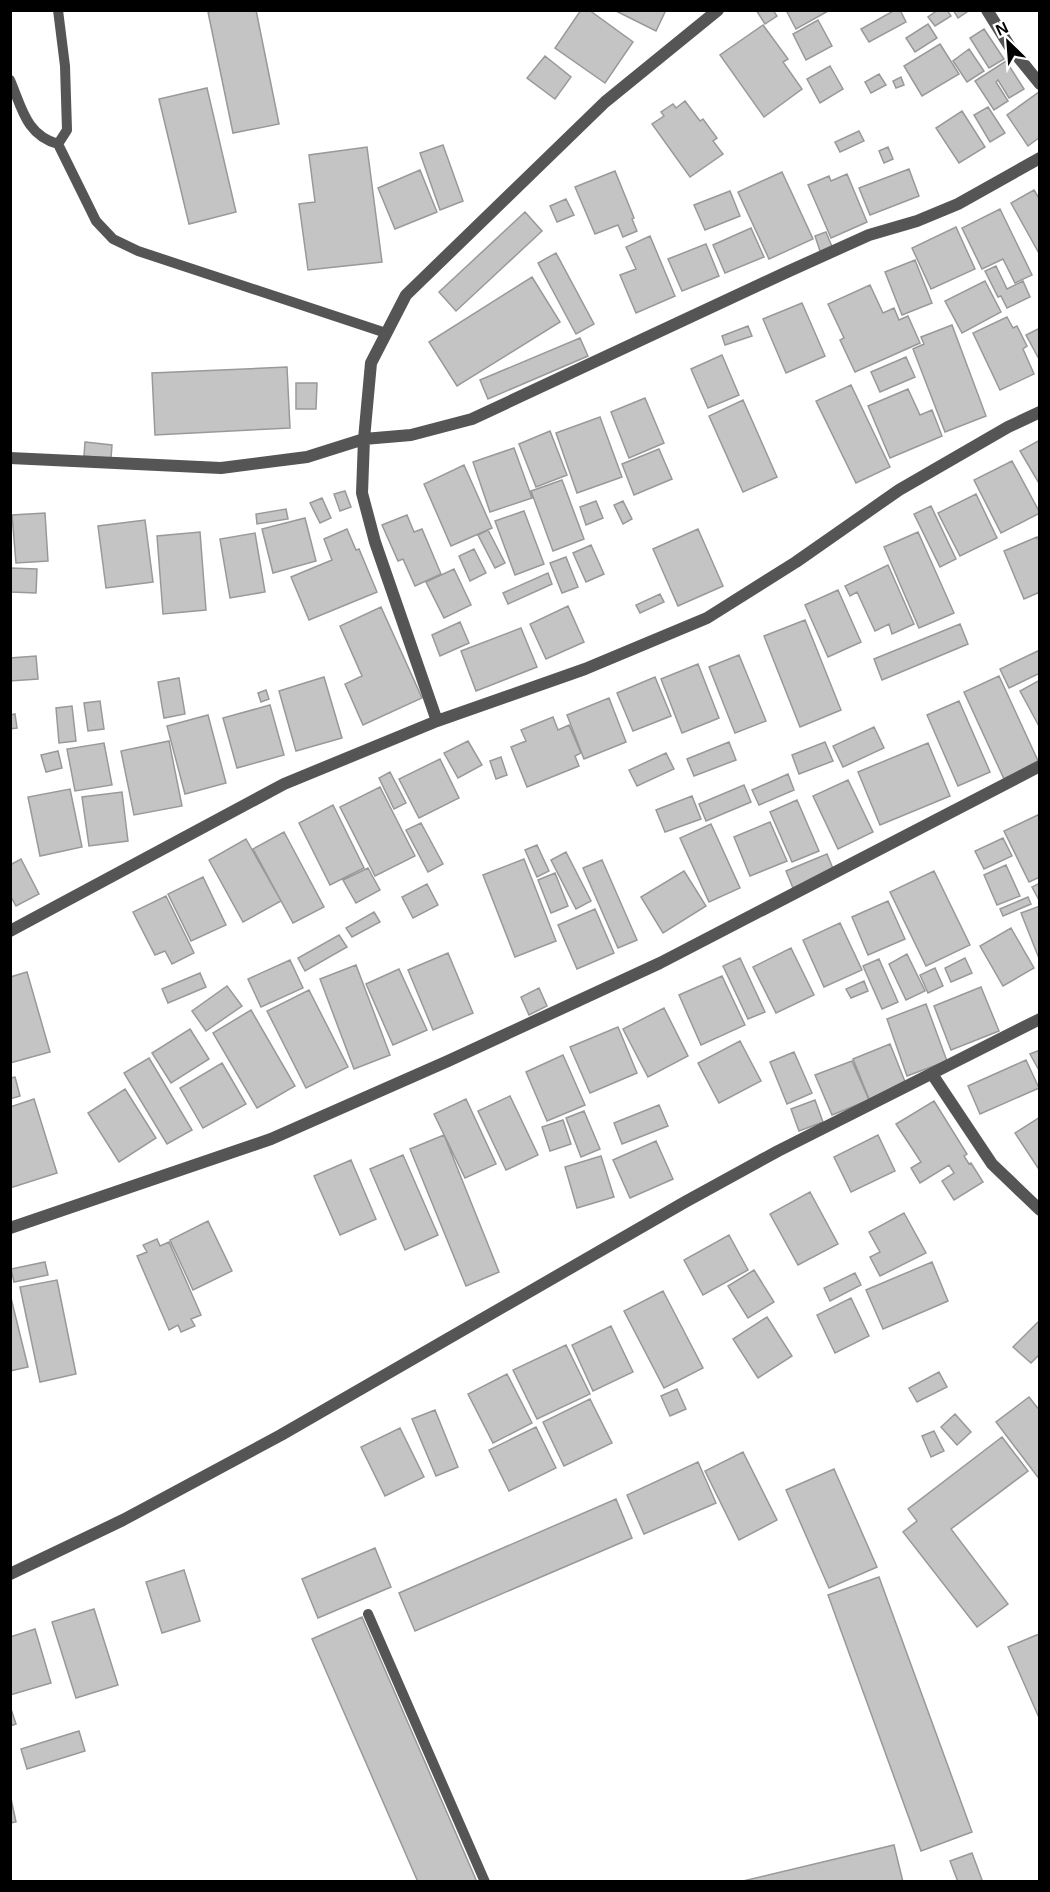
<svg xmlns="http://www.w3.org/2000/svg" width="1050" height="1892" font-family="Helvetica,sans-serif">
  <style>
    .building { fill: #c4c4c4; stroke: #999; stroke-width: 1.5 }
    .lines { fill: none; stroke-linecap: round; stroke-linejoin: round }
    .service { stroke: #555; stroke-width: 10 }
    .minor { stroke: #555; stroke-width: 12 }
  </style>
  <rect width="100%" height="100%" fill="#fff"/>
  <path class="building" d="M217 10H256L279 124 233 133 208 12Z
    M581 10H589L633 42 605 83 555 48Z
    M614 10H666L656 31Z
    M756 10H773L777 16 765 24Z
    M786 10H830L796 29Z
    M895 10H900L906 22 869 42 861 29Z
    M938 10H947L951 16 935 26 928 17Z
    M953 10H970L958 18Z
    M818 20 832 46 806 60 793 34Z
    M928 24 937 38 915 52 906 38Z
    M763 25 788 59 783 62 802 89 764 117 720 55Z
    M984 29 1004 59 989 68 970 38Z
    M940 44 959 74 922 96 904 66Z
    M969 49 984 71 967 82 953 61Z
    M545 56 571 77 555 99 527 78Z
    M1006 61 1024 89 1009 98 998 80 996 82 1008 101 994 110 975 81Z
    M830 66 843 89 820 103 807 79Z
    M879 74 886 85 871 93 865 82Z
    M901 77 904 85 896 88 893 81Z
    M207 88 236 212 189 224 159 99Z
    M1039 92 1040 137 1028 146 1007 115Z
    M685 101 700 121 703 119 717 138 713 141 723 154 690 177 652 124 664 116 661 112 673 104 676 108Z
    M988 107 1005 133 990 142 974 115Z
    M962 111 985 147 959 163 936 128Z
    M859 131 864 141 840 152 835 142Z
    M443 145 463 201 440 210 420 153Z
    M367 147 382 262 308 270 299 204 315 202 309 155Z
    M888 147 893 159 884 163 879 151Z
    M909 169 919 196 870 215 859 188Z
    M420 170 437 212 395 229 378 188Z
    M615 171 634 218 632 219 637 231 623 237 618 225 595 234 575 187Z
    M782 172 813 239 769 259 738 192Z
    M847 174 867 222 831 238 808 185 829 176 831 181Z
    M1034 190 1040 200V255L1011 203Z
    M730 191 740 216 705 230 694 205Z
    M566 199 574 215 557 222 550 206Z
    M1000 209 1032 275 1015 283 1003 259 982 269 962 228Z
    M525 212 542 231 456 311 439 292Z
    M956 227 975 269 931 289 912 248Z
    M751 228 764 257 725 273 713 245Z
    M826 232 833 249 821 254 815 236Z
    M650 236 675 296 636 313 620 275 636 269 626 247Z
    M706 244 719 276 682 291 668 259Z
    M556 253 594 324 576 334 538 263Z
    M915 260 932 303 902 315 885 272Z
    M996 266 1007 289 1023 281 1030 297 1007 308 1001 296 998 297 985 271Z
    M532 277 560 322 457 386 429 342Z
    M985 281 1001 312 962 333 945 301Z
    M870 285 883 313 894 308 899 320 908 316 920 343 855 372 840 340 844 338 828 304Z
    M802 303 825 356 786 373 763 319Z
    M1007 317 1013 328 1017 326 1027 346 1023 349 1034 374 1000 390 973 333Z
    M952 325 986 416 945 432 913 349 924 344 921 337Z
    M748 326 752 336 725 345 722 336Z
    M1040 328V361L1026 335Z
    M580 338 588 356 488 399 480 380Z
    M722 355 739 395 708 408 691 369Z
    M906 357 915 377 880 392 871 372Z
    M287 367 290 428 155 435 152 373Z
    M296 383H317L316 409H296Z
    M851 385 890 467 856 483 816 401Z
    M908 389 920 415 932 410 942 436 890 458 868 406Z
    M645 398 664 443 629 458 611 412Z
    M743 400 777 477 743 492 709 416Z
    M600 417 622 477 577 493 556 433Z
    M550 431 567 475 536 487 519 444Z
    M1040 440V485L1020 451Z
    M85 442 112 445 111 459 84 456Z
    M514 448 532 498 490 512 473 462Z
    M659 449 672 479 634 495 622 464Z
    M1012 461 1040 513 1001 533 974 480Z
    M464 465 492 528 451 546 424 484Z
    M562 480 584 539 553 551 531 491Z
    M345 491 351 507 340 511 334 494Z
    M976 494 997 538 960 556 938 513Z
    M322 498 331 518 320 523 310 503Z
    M596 501 603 518 586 525 580 507Z
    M623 501 632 519 623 524 614 505Z
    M931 506 956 559 940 567 914 514Z
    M286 509 288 519 257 524 256 514Z
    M524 511 544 564 515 575 495 521Z
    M45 513 48 561 16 563 12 515Z
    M407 515 414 532 422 529 441 574 415 586 403 559 398 561 382 525Z
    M305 518 316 561 273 573 262 529Z
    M145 520 153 582 106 588 98 526Z
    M347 529 356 550 359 549 377 592 309 620 291 577 332 560 324 539Z
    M698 529 723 586 678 606 653 549Z
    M488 530 505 563 495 568 478 535Z
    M200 532 206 610 163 614 157 536Z
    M918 532 954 613 919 628 884 547Z
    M255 533 265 592 230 598 220 539Z
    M1037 537 1040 542V592L1024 599 1004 551Z
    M591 545 604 574 586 582 573 553Z
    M474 549 486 573 470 581 459 556Z
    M566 557 578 587 562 593 550 563Z
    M888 565 914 624 892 634 889 624 875 631 857 592 850 596 845 586Z
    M10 568 37 569 36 593 10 592Z
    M454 569 471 605 444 618 426 582Z
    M548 573 552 584 508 604 503 593Z
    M838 590 861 642 828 657 805 605Z
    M660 594 664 602 640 613 636 605Z
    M568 606 584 642 546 659 530 624Z
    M381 607 422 698 363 725 345 684 362 676 340 626Z
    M805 620 841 710 800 727 764 636Z
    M460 622 469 643 440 656 432 635Z
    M960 624 968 644 882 680 874 659Z
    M521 628 537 667 476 691 461 651Z
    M1040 650V673L1009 688 1000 669Z
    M739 655 766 721 735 733 709 667Z
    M36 656 38 679 10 681V658Z
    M698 664 719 718 682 733 661 679Z
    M999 676 1039 763 1004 779 964 692Z
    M324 677 342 738 296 751 279 691Z
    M655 677 671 716 633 731 617 693Z
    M179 678 185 714 164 718 158 682Z
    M1040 680V728L1020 691Z
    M266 690 269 699 261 702 258 693Z
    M609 698 626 742 584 759 567 715Z
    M100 701 104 729 88 731 84 703Z
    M959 701 990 772 958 786 927 715Z
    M270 705 284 755 237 768 223 718Z
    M72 706 76 741 59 743 56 708Z
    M15 714 17 728 10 729V715Z
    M208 715 226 783 185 794 167 726Z
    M553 717 558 730 569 725 581 753 575 756 579 766 527 787 511 747 526 741 521 730Z
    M874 727 884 748 843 767 833 746Z
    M169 741 182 806 134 815 121 751Z
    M468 741 482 765 458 778 444 753Z
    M729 742 736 760 694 776 687 759Z
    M825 742 833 761 799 774 792 755Z
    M104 743 112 785 75 791 67 749Z
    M928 743 950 796 880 825 858 772Z
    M58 751 62 768 46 772 41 755Z
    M666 753 674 769 637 786 629 770Z
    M501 757 507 775 496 779 490 761Z
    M440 759 459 798 419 818 399 779Z
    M390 772 406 803 394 809 379 778Z
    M788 774 794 790 759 805 752 790Z
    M848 780 873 832 838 849 813 796Z
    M744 785 751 802 706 821 699 804Z
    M380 787 415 856 375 876 340 807Z
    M70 789 82 847 40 856 28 797Z
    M122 792 128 841 89 846 82 797Z
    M692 796 701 819 665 832 656 810Z
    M797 800 819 851 792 862 770 812Z
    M333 805 364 868 330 885 299 823Z
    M1040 814V877L1029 882 1004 831Z
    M770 822 787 861 750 876 734 837Z
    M421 823 443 864 428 872 406 830Z
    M711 824 740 888 709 902 680 838Z
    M284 832 324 907 293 923 253 849Z
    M1003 838 1012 856 984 869 975 851Z
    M246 839 281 901 243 922 209 860Z
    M537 845 549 871 537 877 525 850Z
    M566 852 591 901 576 909 551 860Z
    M827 854 834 871 793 888 786 871Z
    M21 859 39 894 16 906 10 895V865Z
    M524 859 556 941 515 957 483 875Z
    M602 860 637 940 618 948 583 868Z
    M1006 865 1020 896 997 905 984 875Z
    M368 868 380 890 356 903 343 880Z
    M684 871 706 906 663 933 641 897Z
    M934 871 970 945 926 966 890 892Z
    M555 873 568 906 551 913 538 880Z
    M203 877 226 925 191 941 168 894Z
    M1040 883V899L1039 900 1032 887Z
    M427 884 438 905 413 918 402 897Z
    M166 896 194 953 172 964 165 951 155 955 133 912Z
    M1028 897 1031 904 1003 916 1000 909Z
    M888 901 905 939 868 955 852 917Z
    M1040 906V961L1021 913Z
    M595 909 614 953 577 969 558 925Z
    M374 912 380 922 352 937 346 928Z
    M840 923 862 970 824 987 803 940Z
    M1011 928 1034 968 1003 986 980 946Z
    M339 935 347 947 305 971 298 958Z
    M791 948 814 995 776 1013 753 967Z
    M448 953 473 1013 433 1030 408 970Z
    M907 954 925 991 906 1000 889 964Z
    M740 958 765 1012 748 1019 723 966Z
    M965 958 972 973 951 982 945 968Z
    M879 959 898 1002 882 1009 863 966Z
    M290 960 303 988 261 1007 248 979Z
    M356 965 390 1055 354 1069 320 979Z
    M935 968 943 986 928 993 920 975Z
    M399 969 427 1030 393 1045 366 984Z
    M27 972 50 1052 10 1063V977Z
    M200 973 206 987 168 1003 162 989Z
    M722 976 745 1025 701 1045 679 995Z
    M864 981 868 991 851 998 846 989Z
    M227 986 242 1006 206 1031 192 1011Z
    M981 987 999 1031 951 1050 934 1006Z
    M539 988 547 1006 529 1015 521 997Z
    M309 990 348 1067 306 1088 267 1011Z
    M926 1004 947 1061 907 1076 887 1019Z
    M664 1008 688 1056 648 1077 623 1029Z
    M251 1010 295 1086 257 1108 213 1033Z
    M618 1027 637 1073 590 1093 570 1047Z
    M190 1029 209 1059 171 1083 152 1053Z
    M740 1041 761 1081 719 1103 698 1063Z
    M890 1044 906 1084 869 1099 853 1059Z
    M1040 1050V1072L1030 1054Z
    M794 1052 812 1093 787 1104 770 1062Z
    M563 1055 585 1105 547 1121 526 1072Z
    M149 1058 192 1130 167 1144 124 1073Z
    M1026 1060 1039 1088 980 1114 968 1086Z
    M852 1061 869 1100 832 1115 815 1075Z
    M222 1063 246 1104 203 1128 180 1088Z
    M15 1077 20 1096 10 1099V1078Z
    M125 1089 156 1138 119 1162 88 1113Z
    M510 1096 538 1155 506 1170 478 1111Z
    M34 1099 57 1173 10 1188V1107Z
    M466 1099 496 1164 465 1178 434 1114Z
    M815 1100 823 1122 799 1131 791 1109Z
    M934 1101 967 1154 964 1156 969 1164 971 1163 983 1182 954 1200 942 1181 954 1173 949 1165 920 1183 911 1168 921 1162 896 1124Z
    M659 1105 668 1126 622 1144 614 1123Z
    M584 1111 600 1149 581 1157 566 1118Z
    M1040 1117V1171L1015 1133Z
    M563 1120 571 1144 550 1151 542 1127Z
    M444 1135 499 1272 466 1286 410 1149Z
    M878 1135 895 1171 851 1192 834 1157Z
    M656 1141 673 1179 630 1198 613 1160Z
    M403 1155 438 1235 405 1250 370 1169Z
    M601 1156 614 1197 577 1208 565 1167Z
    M351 1160 376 1219 340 1235 314 1176Z
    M810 1192 838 1244 798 1265 770 1214Z
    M904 1213 926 1253 880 1276 870 1257 880 1252 869 1232Z
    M208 1221 232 1271 193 1290 170 1240Z
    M729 1235 748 1270 703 1295 684 1260Z
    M157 1239 160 1246 169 1242 201 1315 191 1319 195 1326 181 1332 178 1325 169 1330 137 1256 147 1252 143 1245Z
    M45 1262 48 1275 14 1282 11 1269Z
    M932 1262 948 1301 883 1329 866 1290Z
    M754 1270 774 1302 748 1318 728 1286Z
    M855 1273 861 1285 830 1301 824 1288Z
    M57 1280 76 1374 40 1382 20 1287Z
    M663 1291 703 1368 664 1388 624 1311Z
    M10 1294 28 1367 10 1371Z
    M851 1298 869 1336 835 1353 817 1315Z
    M767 1317 792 1356 758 1378 733 1339Z
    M1040 1320V1354L1031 1363 1013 1347Z
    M611 1326 633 1372 593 1391 572 1345Z
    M566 1345 590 1394 537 1419 513 1370Z
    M939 1372 947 1387 917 1402 909 1388Z
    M507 1374 532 1423 493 1443 468 1394Z
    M677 1389 686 1409 670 1416 661 1396Z
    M1029 1397 1040 1411V1480L996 1422Z
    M590 1399 612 1443 564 1466 543 1422Z
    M435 1410 458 1467 436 1476 412 1419Z
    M955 1414 971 1432 957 1445 941 1427Z
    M536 1427 556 1468 509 1491 489 1450Z
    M400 1428 424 1477 385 1496 361 1447Z
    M934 1431 944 1451 931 1457 922 1436Z
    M1002 1437 1028 1471 951 1529 1008 1604 977 1627 903 1532 917 1521 908 1509Z
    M743 1452 777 1520 739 1540 705 1471Z
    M698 1462 716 1503 644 1534 627 1495Z
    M834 1469 877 1567 829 1588 786 1490Z
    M616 1499 632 1538 415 1631 399 1593Z
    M375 1548 391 1587 318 1618 302 1579Z
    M184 1570 200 1621 162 1633 146 1582Z
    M879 1577 972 1832 921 1851 828 1595Z
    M94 1609 118 1685 76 1698 52 1622Z
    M362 1617 477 1882H418L312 1639Z
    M35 1629 51 1683 10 1695V1637Z
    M1039 1634 1040 1636V1720L1008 1647Z
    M10 1706 16 1724 10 1726Z
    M79 1731 85 1751 27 1769 21 1749Z
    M10 1794 16 1822 10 1823Z
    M894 1845 903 1882H739Z
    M972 1853 982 1880 977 1882H958L950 1861Z"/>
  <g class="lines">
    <path class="service" d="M58 10 65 66 67 130 58 144
      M10 80C22 108 26 135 58 144L96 221 113 239 138 251 386 333
      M368 1614 485 1882"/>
    <path class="minor" d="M987 10 1010 47 1040 84
      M10 458 221 468 307 457 364 439 411 435 472 419 787 272 869 235 917 221 958 204 1040 158
      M437 721 375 542 362 493 364 439 371 363 406 295 605 102 718 10
      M10 931 284 784 437 721 585 669 707 618 796 562 899 490 1008 427 1040 412
      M932 1074 992 1164 1040 1210
      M10 1228 271 1139 448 1061 660 963 1040 766
      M10 1574 123 1520 281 1435 685 1202 778 1151 1040 1019"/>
  </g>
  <rect width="1050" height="1892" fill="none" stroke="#000000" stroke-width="24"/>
  <g transform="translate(1008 42) rotate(335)" stroke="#ffffff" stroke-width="4.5" paint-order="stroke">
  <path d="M0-4.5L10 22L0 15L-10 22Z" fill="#000000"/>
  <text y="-9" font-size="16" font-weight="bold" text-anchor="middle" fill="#000000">N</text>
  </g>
</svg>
